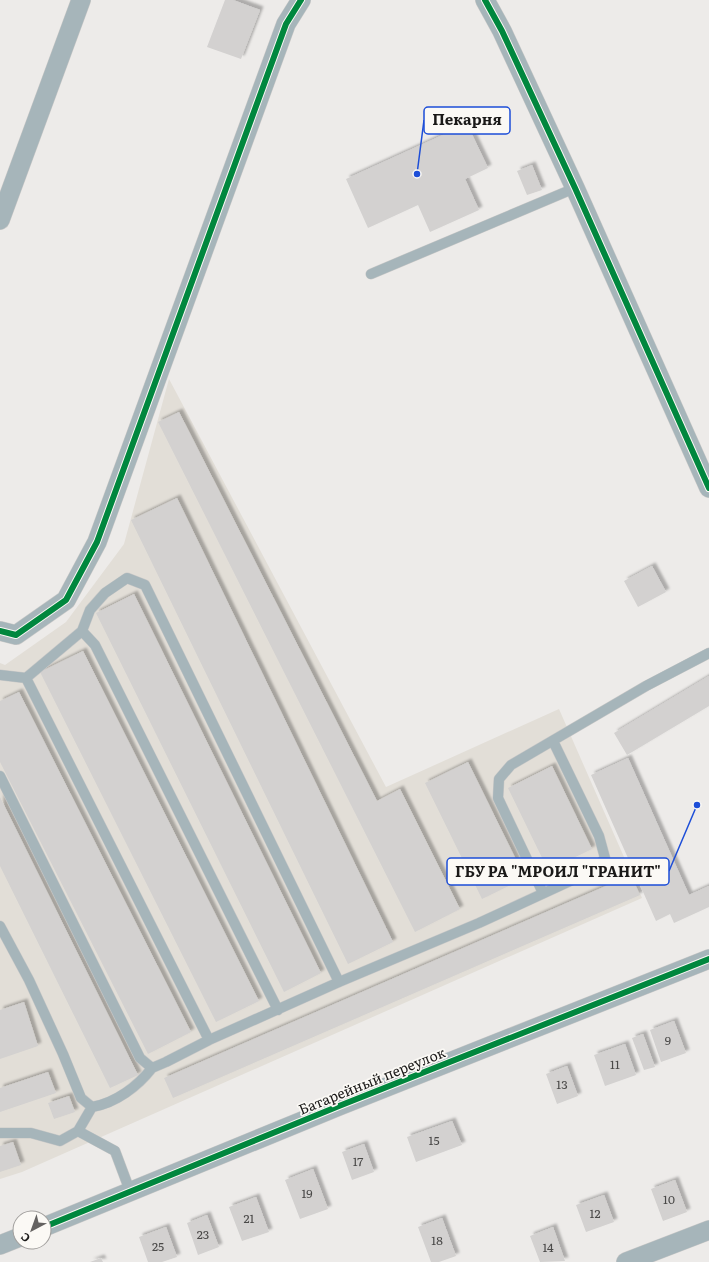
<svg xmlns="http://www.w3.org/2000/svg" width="709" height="1262" font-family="Literata,serif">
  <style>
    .built { fill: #e2ded7 }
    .building { fill: #d3d1d0; filter: url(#shadow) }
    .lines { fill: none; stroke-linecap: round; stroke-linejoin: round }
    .lane-casing { stroke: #cac9c8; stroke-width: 11 }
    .street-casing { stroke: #cac9c8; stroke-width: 20 }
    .lane { stroke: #a6b5ba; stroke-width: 10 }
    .street { stroke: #a6b5ba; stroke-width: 19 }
    .cycleway-casing { stroke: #fbf9f5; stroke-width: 8 }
    .cycleway { stroke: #00873e; stroke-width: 6 }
    .labels { text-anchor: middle; stroke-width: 3.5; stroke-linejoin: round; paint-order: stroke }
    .number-label { font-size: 12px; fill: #4a4948 }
    .street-label { font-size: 14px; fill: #1a1918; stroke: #fbf9f5 }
    .leader { fill: none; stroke: #1d4ed8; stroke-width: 1.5 }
    .callout-dot { fill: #1d4ed8; stroke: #fbf9f5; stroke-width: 1.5 }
    .callout { fill: #fbf9f5; stroke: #1d4ed8; stroke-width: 1.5 }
    .callout-label { font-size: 15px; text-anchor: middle; font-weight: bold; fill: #1a1918 }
  </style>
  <defs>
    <filter id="shadow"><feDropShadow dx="3.5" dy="-3.5" stdDeviation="1" flood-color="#0004"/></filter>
  </defs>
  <rect width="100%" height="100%" fill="#edebe9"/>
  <path class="built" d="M169 379 386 787 559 709 642 898 22 1172 0 1179V663L5 665 66 622 124 544Z"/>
  <path class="building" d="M225 0H233L260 10 241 59 207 47Z
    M467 124 488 168 465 179 479 210 430 232 418 205 368 228 346 179Z
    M532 165 542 190 527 195 517 171Z
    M179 412 377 801 400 789 460 909 415 932 158 422Z
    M177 498 393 942 348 964 131 520Z
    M652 566 666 592 638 607 624 581Z
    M134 594 321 973 284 992 96 613Z
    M83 651 259 1001 216 1022 40 672Z
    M709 676V706L627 755 614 733Z
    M19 692 191 1032 148 1054 0 762V701Z
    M628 758 689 895 709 886V907L674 923 670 914 656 921 591 775Z
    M468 762 525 878 482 899 425 783Z
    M552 766 592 849 548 870 508 788Z
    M0 797 138 1075 110 1088 0 866Z
    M631 875 640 895 173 1098 164 1078Z
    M24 1002 38 1046 0 1059V1010Z
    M674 1021 686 1053 661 1062 650 1030Z
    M643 1034 655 1067 644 1070 632 1038Z
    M625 1044 636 1075 605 1086 594 1055Z
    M567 1066 578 1096 557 1104 546 1074Z
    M48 1072 56 1093 0 1112V1088Z
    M69 1096 75 1112 54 1119 48 1103Z
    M452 1121 462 1145 416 1162 407 1137Z
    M13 1142 21 1165 0 1172V1146Z
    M364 1144 374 1172 352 1180 342 1152Z
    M313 1169 328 1209 300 1219 285 1180Z
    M675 1180 687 1212 663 1221 651 1189Z
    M604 1195 614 1222 586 1232 576 1205Z
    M256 1197 269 1232 242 1241 229 1207Z
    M207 1215 219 1247 198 1255 187 1223Z
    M442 1218 456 1256 439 1262H431L418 1227Z
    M166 1227 177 1257 162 1262H148L139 1237Z
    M553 1227 565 1261 540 1262 530 1236Z
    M101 1258 103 1262H90Z"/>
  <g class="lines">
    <defs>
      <path id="lane" d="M371 274 575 188
        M82 631 95 645 278 1010
        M0 675 26 678 82 631 90 610 105 593 127 578 145 585 339 982
        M26 678 209 1040
        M0 776 140 1058 152 1068 166 1062 209 1040 339 982 479 923 594 870 605 858 599 836 553 741
        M543 893 498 798 499 779 511 765 646 686 709 653
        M0 926 29 980 63 1054 81 1098 92 1107C116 1103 138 1086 152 1068
        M78 1131 115 1151 130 1191
        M0 1133H31L60 1141 78 1131 92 1107"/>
      <path id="street" d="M485 0 502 31 575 188 709 488
        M0 220 81 0
        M0 631 16 635 66 600 97 542 286 24 301 0
        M44 1227 339 1106 709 959
        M0 1245 20 1237
        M626 1262 709 1230"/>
    </defs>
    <use href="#lane" class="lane-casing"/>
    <use href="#street" class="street-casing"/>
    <use href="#lane" class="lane"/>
    <use href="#street" class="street"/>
    <defs>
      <path id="cycleway" d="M485 0 502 31 575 188 709 488
        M0 631 16 635 66 600 97 542 286 24 301 0
        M44 1227 339 1106 709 959"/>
    </defs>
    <use href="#cycleway" class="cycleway-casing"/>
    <use href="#cycleway" class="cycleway"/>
  </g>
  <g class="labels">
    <g class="number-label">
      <text x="668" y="1045">9</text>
      <text x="615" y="1069">11</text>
      <text x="562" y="1089">13</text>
      <text x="434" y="1145">15</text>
      <text x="358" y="1166">17</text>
      <text x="307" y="1198">19</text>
      <text x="669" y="1204">10</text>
      <text x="595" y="1218">12</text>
      <text x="249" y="1223">21</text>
      <text x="203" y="1239">23</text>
      <text x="437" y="1245">18</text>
      <text x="158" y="1251">25</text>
      <text x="548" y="1252">14</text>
    </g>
    <g class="street-label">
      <text transform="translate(372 1081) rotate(-22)" y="5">Батарейный переулок</text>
    </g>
  </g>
  <path class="leader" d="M417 174L424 120M697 805L669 871"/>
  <g class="callout-dot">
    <circle cx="417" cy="174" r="4"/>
    <circle cx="697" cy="805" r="4"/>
  </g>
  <g class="callout">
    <rect x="424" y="107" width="86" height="27" rx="4"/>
    <rect x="447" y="858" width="222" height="27" rx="4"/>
  </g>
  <g class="callout-label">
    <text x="467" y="125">Пекарня</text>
    <text x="558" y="877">ГБУ РА "МРОИЛ "ГРАНИТ"</text>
  </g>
  <g transform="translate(32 1230) rotate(221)"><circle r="19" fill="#fbf9f5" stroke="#a19f9d"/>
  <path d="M0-3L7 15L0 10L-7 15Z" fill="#646261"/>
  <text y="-6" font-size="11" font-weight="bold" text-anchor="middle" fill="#1a1918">С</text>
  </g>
</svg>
